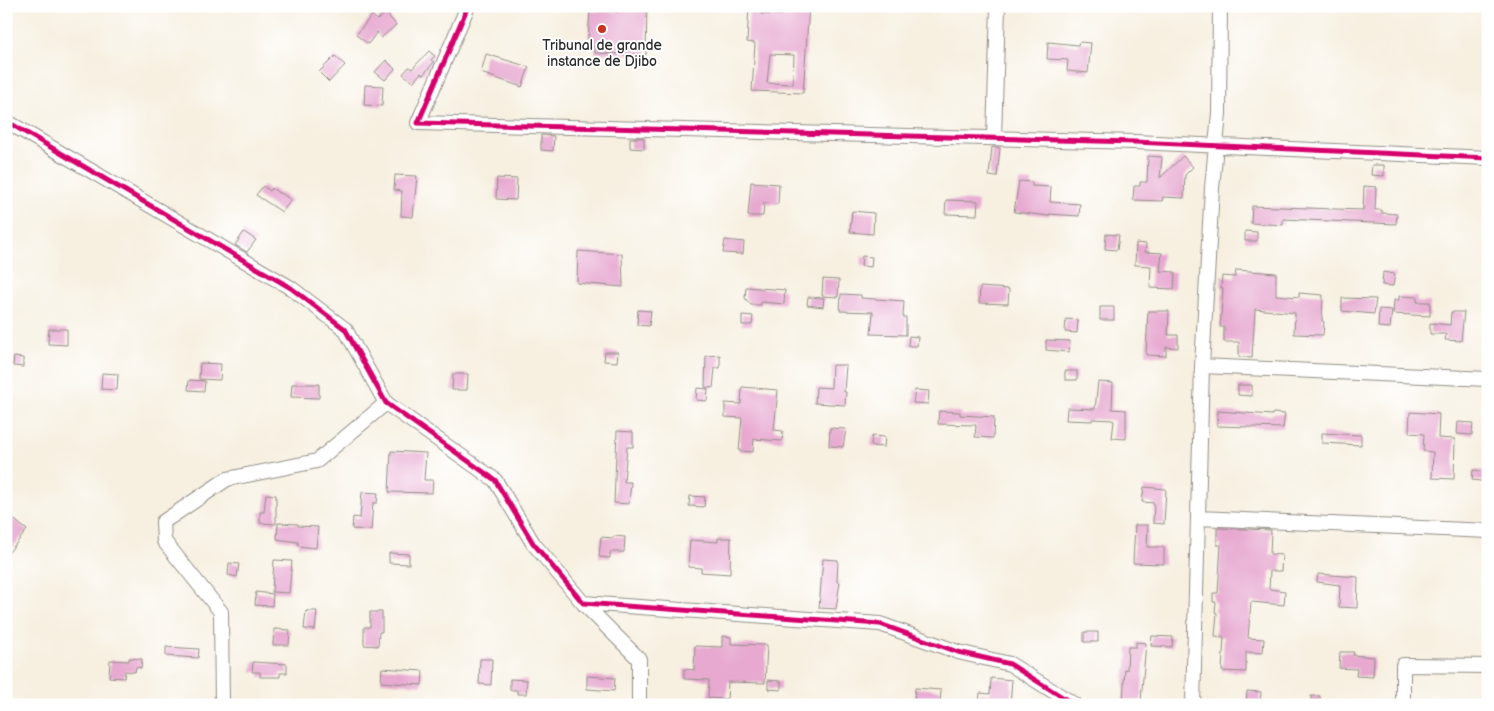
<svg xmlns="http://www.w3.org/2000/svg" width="1494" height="711" font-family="'Balsamiq Sans',sans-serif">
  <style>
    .building { fill: #e7a9d0; fill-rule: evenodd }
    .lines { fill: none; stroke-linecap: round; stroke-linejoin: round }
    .street-casing { stroke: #918e86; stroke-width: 16 }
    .street { stroke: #fff; stroke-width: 14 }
    .cycleway-casing { stroke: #fff; stroke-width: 8 }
    .cycleway { stroke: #d6006c; stroke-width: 5 }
    .poi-dot { fill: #c8321e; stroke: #fff; stroke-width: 2 }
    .labels { text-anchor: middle; stroke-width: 4; stroke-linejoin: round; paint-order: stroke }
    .poi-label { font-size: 14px; fill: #2b2b2b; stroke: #fff }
  </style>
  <rect width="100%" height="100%" fill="#fff"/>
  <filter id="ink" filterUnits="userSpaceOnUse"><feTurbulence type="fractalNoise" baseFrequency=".02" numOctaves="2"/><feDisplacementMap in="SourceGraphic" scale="10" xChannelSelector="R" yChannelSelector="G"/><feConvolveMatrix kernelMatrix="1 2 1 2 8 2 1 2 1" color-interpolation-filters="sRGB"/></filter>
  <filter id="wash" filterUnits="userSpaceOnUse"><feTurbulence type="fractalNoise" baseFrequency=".0096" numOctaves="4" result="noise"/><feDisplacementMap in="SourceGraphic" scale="20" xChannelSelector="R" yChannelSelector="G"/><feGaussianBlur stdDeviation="1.12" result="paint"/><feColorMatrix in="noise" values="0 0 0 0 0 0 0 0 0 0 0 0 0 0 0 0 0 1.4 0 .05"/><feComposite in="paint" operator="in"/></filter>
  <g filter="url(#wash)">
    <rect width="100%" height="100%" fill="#f7f0e1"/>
    <g id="blocks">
      <path class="building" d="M618 6H647L646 55 595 53V46H592V39H588L590 11 618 12Z
        M749 6H762L761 14 782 15 783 6H809L803 93 752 91 755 43 747 42ZM770 54 794 55 793 84 767 83Z
        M386 13 396 25 381 38 377 32 368 44 356 35 372 15 377 20Z
        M1048 42 1078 45 1079 42 1091 43 1088 73 1067 71 1068 60 1047 59Z
        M429 51 435 56 431 60 434 62 423 75 421 73 413 82 403 74 409 67 412 69Z
        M486 54 529 67 522 87 481 73Z
        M335 56 345 65 329 82 319 72Z
        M386 60 395 69 385 80 375 72Z
        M365 85 383 86 382 106 364 105Z
        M541 135 554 136 553 151 541 150Z
        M630 138H644V149L630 148Z
        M992 147 1000 148 997 177 989 176Z
        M1148 156 1162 157 1160 178 1183 156 1193 167 1185 175 1184 198 1163 197 1162 201 1133 200 1134 186H1140V182H1147Z
        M1372 165H1384V176L1371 175Z
        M395 175 417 176 413 217 401 216 402 191 394 190Z
        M497 178 517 179 516 200 496 199Z
        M1019 181 1032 182V186L1051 187 1050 202 1080 204 1079 216 1049 214V216L1014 212Z
        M751 182 779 184 778 204 764 203 763 216H748Z
        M263 186 270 191 272 188 280 194 281 193 291 200 282 212 256 195Z
        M1364 186 1376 187 1375 210H1382V213L1397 214 1396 224 1283 219V225L1251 223 1252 206 1363 210Z
        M946 200 978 201 977 215 945 214Z
        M852 211 874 213 873 234 850 232Z
        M1245 231 1257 232V241H1245Z
        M244 232 256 240 247 252 235 245Z
        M1106 234 1119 235 1117 250 1105 249Z
        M725 240 744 242 743 254 723 253Z
        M1136 243 1146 244 1145 252 1162 253 1160 271 1175 272 1174 289 1150 288 1151 266 1135 265Z
        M578 251 622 254 623 287 577 283Z
        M862 256 872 257 871 267 861 266Z
        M1236 270 1276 273V295L1299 297V293L1323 295 1322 321 1324 322 1323 335 1294 334 1295 313 1255 309 1252 358 1239 357V342H1224V327H1220L1223 288H1221L1222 276 1235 277Z
        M1383 272 1395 274 1393 286 1382 285Z
        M823 279 839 280 838 297 822 296Z
        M746 287 785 290 784 304 761 302V305H751L745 298Z
        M980 287 1009 289 1008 304 979 303Z
        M841 294 861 295V298L904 301 903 317H906V335L871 334 873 312 840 311Z
        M1399 296 1417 297V302H1430V316L1393 314 1394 300H1399Z
        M808 297 824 298 823 307 807 305Z
        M1342 298 1376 299 1374 314 1342 311Z
        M1100 307H1114V320H1100Z
        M1379 309 1392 310 1390 328 1378 327Z
        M638 310 651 311 649 326 637 325Z
        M1148 311H1169L1168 335H1178V348L1166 347V356L1146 355Z
        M1451 312H1464L1461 341 1445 340 1446 334H1430V323L1450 325Z
        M742 315 753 316 752 325H742Z
        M1066 319 1078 320 1077 333 1065 332Z
        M49 329H67V345L48 344Z
        M909 336 918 337 917 346H908Z
        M1046 340 1070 341 1069 352 1046 350Z
        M605 352H618L617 362 604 361Z
        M720 355V368H715L713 388 705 387 706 356Z
        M14 357 23 358V367L13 366Z
        M200 363 221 364 220 380 199 379Z
        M832 365H846L844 392H846L845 405 815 403 816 387 831 388Z
        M1065 371H1077V380H1065Z
        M102 373 118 374 117 390 101 389Z
        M453 374H468L467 390H452Z
        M189 380 205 381 204 391 188 390Z
        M1098 382 1113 383 1112 409 1126 410V439L1112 438 1114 421 1112 420 1092 419V421L1066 420 1067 408 1095 409Z
        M292 384H319V398L291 397Z
        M1238 385H1252V396L1238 395Z
        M742 387 778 390 774 430 783 431 782 441 754 439 753 452 739 451 742 418 725 417V403L741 404Z
        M697 388 708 389 707 401 696 400Z
        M915 390 929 391 928 404 913 403Z
        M939 411 960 412V415L994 417 993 438 975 437 976 425 938 424Z
        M1218 411 1272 415 1273 413 1285 414 1283 428 1217 426Z
        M1410 412 1439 414 1438 438 1455 439 1454 479 1432 478 1433 452 1423 451 1424 434 1409 433Z
        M1458 422 1473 423 1472 435 1457 434Z
        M830 428 846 429 843 447 829 446Z
        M617 431 633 432V447H627L624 482H631L629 504 614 503Z
        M1322 433 1361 435V445L1322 443Z
        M872 436 885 437 884 447 871 446Z
        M391 451 426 453 424 480H433L432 493 389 492Z
        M1473 470 1488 471V482L1472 480Z
        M1144 487 1166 489 1164 524 1153 523 1154 503 1142 502Z
        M362 492 378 493 377 503H373L371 530 352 529 353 517 360 518Z
        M266 494 276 495V524L260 523V512H264Z
        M690 496 705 497 704 507 689 506Z
        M12 518 27 530 6 556V525Z
        M278 523 298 524V526L318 527 316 548 298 546V542L277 539Z
        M1135 525H1148L1147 547H1164V564L1133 563Z
        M1217 528 1271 530 1270 554 1282 555 1281 571H1270L1269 589 1285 591 1284 605 1251 602 1248 638 1264 639 1263 653 1246 652V672L1222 671 1224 637 1215 636 1217 613 1215 612 1216 602H1213V593H1218L1221 545H1217Z
        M614 536 625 537 624 552H610V558L599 557 601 537 613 538Z
        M718 538H731L730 574 701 572V568L688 567 690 540 718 542Z
        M389 553 409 554V564L389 563Z
        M823 559 838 560 837 582H840L836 609 819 608Z
        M274 560 292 561 289 593 272 592Z
        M229 563 239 564 237 577 228 575Z
        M1318 574 1358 577 1357 608 1339 607 1340 585 1317 582Z
        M256 592 273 594 272 606 255 605Z
        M306 611H317L315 630 304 629Z
        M370 612H382V632H379L378 646 364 645V627H370Z
        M274 629 290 630 289 645H273Z
        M1084 632H1098V642H1084Z
        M722 636 731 637V644L767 645 765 683 728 682 727 699 708 698 709 680 684 679V669L694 670 695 646 722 647Z
        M1152 636 1173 637 1172 647 1151 646Z
        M1136 642 1146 643 1141 701 1123 700 1125 669 1127 670 1128 647H1136Z
        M166 647 199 649 198 658 166 656Z
        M1340 652H1354L1353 655 1374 657 1373 677 1356 676 1357 669 1339 668Z
        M129 658 142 659 141 668 136 667 135 672 125 671 124 678 109 677 110 660 129 661Z
        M480 659H492L491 685 479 684Z
        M253 662 287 664V673H280V677H260V672H252Z
        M382 668 423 671 422 685 381 682Z
        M587 676 615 678 614 691 587 689Z
        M991 678 1012 680 1010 705H979L980 693 990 694Z
        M510 679 527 680 526 694H517V690H510Z
        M768 680 781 681V690L768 689Z
        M915 688 941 690 940 705H914Z
        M1247 691 1261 692 1260 705H1246Z
        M1311 696H1320L1321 705H1311Z"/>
    </g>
  </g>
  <g filter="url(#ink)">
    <use href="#blocks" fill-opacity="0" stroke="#918e86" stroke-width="1"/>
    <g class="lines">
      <defs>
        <path id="street" d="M468 6 418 123 1135 142 1488 158
          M6 121 291 288 345 329 386 403 495 480 533 543 583 603 880 624 958 652 1010 664 1075 705
          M994 138 998 6
          M1202 366 1488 379
          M1199 518 1488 531
          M583 603 639 659V705
          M222 705 221 612 164 541 163 522 227 479 317 461 386 403
          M1193 705 1202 366 1212 188 1219 113 1220 6
          M1403 705V665L1488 666"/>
      </defs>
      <use href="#street" class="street-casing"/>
      <use href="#street" class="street"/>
      <defs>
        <path id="cycleway" d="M468 6 418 123 1135 142 1488 158
          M6 121 291 288 345 329 386 403 495 480 533 543 583 603 880 624 958 652 1010 664 1075 705"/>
      </defs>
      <use href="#cycleway" class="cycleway-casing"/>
      <use href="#cycleway" class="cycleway"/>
    </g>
  </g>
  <circle class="poi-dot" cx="602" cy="29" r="5"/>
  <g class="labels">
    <g class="poi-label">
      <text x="602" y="50">Tribunal de grande<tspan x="602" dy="16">instance de Djibo</tspan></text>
    </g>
  </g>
  <rect width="1494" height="711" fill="none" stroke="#fff" stroke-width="25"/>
</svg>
